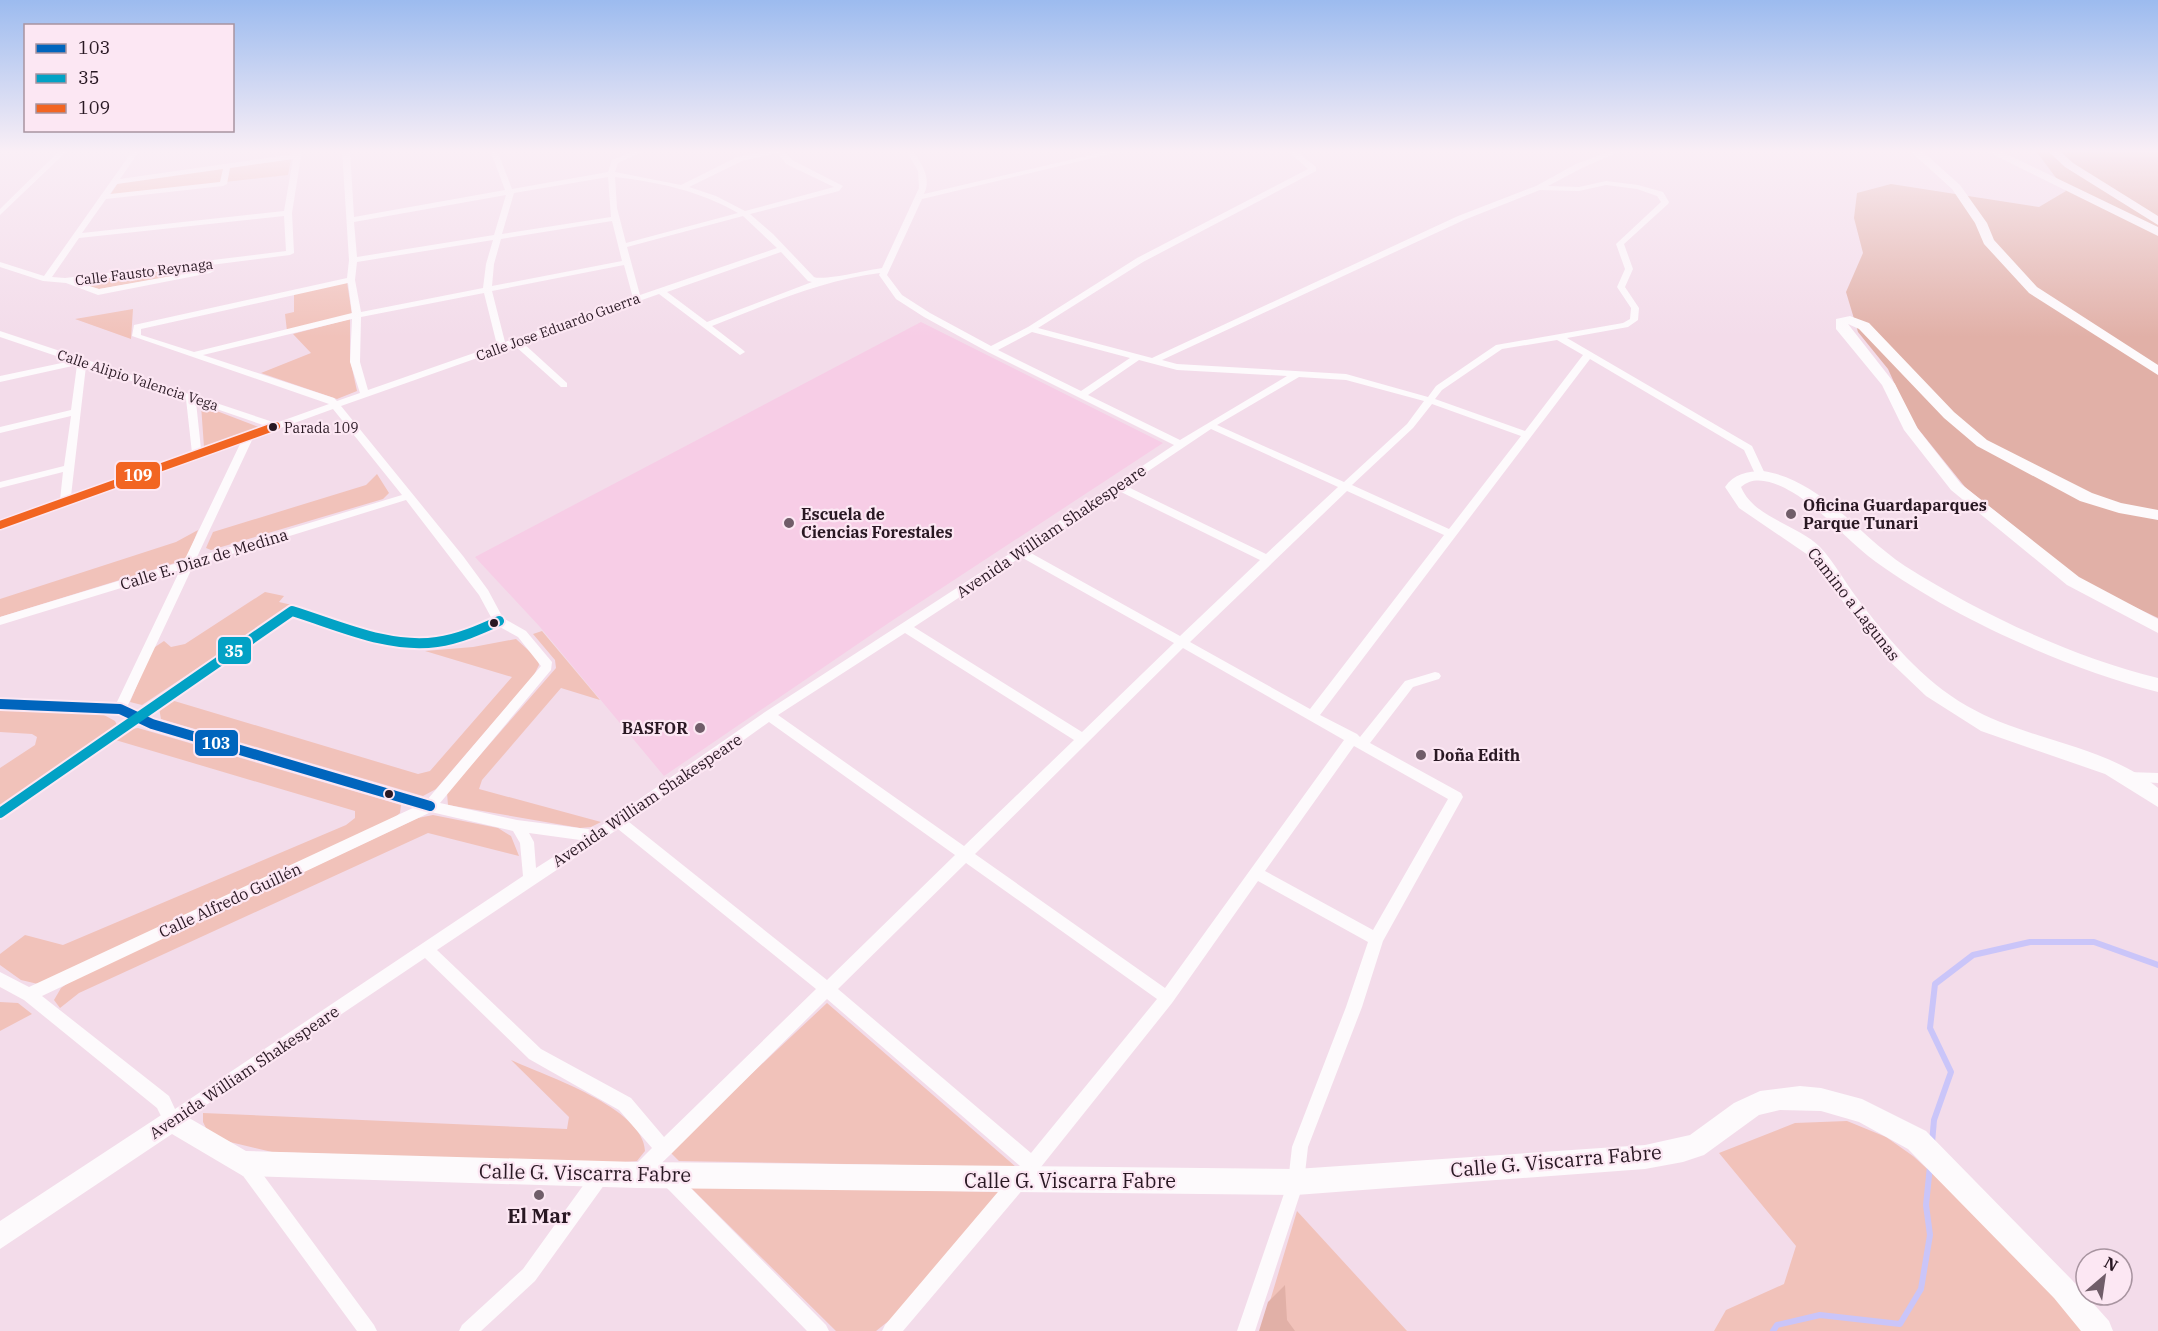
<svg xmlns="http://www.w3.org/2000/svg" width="2158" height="1331" font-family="'IBM Plex Serif',serif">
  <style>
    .built { fill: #f7cde6 }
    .green { fill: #f1c2ba }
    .forest { fill: #e1b0a7 }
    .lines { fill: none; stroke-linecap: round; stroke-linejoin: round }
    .stream { stroke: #cac5f9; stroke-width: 6 }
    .street { fill: #fdfafc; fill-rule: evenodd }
    .secondary { fill: #fdfafc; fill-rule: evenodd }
    .bus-1-casing { stroke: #fce7f3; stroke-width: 14 }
    .bus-2-casing { stroke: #fce7f3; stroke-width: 14 }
    .bus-3-casing { stroke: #fce7f3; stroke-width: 11 }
    .bus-1 { stroke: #0065bd; stroke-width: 10 }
    .bus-2 { stroke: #02a2c5; stroke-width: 10 }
    .bus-3 { stroke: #f26522; stroke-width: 8 }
    .bus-dot { fill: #291823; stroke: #fce7f3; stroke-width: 2 }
    .poi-dot { fill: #705d69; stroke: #fce7f3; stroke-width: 2 }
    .labels { text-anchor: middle; stroke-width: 4.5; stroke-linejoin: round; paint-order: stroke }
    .far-street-label { font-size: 14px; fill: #291823; stroke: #fce7f3 }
    .bus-label { font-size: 14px; fill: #291823; stroke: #fce7f3; text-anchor: start }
    .poi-label { font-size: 16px; font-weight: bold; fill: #291823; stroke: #fce7f3; text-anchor: start }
    .street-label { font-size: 16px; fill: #291823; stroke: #fce7f3 }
    .near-street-label { font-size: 20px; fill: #291823; stroke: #fce7f3 }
    .near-poi-label { font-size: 20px; font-weight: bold; fill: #291823; stroke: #fce7f3 }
    .line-badge { stroke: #fce7f3; stroke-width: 2 }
    .badge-label { font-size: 16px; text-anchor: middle; font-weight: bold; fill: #fff }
  </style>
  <rect width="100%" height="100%" fill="#f3dcea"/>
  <path class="built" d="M921 322 1163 443 890 622 664 776 540 627 475 557Z"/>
  <path class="green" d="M291 159 288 175 110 195 118 183Z
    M201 266 209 267 204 271 99 289 79 284 84 281Z
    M347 282 352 315 287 331 285 314 294 312V294Z
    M133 309 131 339 75 319Z
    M350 319V359L357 391 337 399 261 373 311 353 293 334Z
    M201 405 261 428 204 447Z
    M377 474 389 493 383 499 211 550 206 548 213 532 366 485Z
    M198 530 188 556 178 562 0 617V599L176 542Z
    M265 592 284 596 279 602 292 605 142 705 130 702 152 649 164 641 171 647 185 644Z
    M542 631 600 700 561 688 482 780 479 789 601 822 591 827 580 828 448 805 447 793 556 668 555 660 533 634Z
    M516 639 538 659 539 665 534 675 436 789 423 796 161 719 159 708 171 700 418 774 430 771 512 677 425 651 473 647Z
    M0 708 104 715 115 721 117 725 0 807V768L35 745 37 737 32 734 0 732Z
    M138 728 401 805 400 813 393 819 38 984 21 980 0 965V954L25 935 63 945 346 825 355 818V811L112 739 127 730Z
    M433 815 498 828 511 836 519 856 428 833 79 993 60 1008 54 1000 61 988 71 981 418 818Z
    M0 1002 18 1003 32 1014 0 1031Z
    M827 1003 1016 1167 679 1161 669 1151Z
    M511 1060C546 1076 644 1108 645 1151L637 1161 614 1163 272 1152 230 1142 208 1132 203 1122V1113L567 1129 569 1117Z
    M1847 1121 1886 1137 1913 1156 2049 1279 2093 1331H1714L1726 1310 1784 1284 1796 1246 1719 1153 1795 1123Z
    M689 1186 1000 1192 915 1300 876 1331H836Z
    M1297 1211 1407 1331H1261Z"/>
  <path class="forest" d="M2035 150H2158V618L2086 584 1965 487 1911 420 1888 369 1858 332 1846 292 1863 253 1854 218 1857 193 1891 184 2039 207 2066 191Z
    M1285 1285 1287 1320 1295 1331H1259L1268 1302Z"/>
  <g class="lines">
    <path class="stream" d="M1932 1143 1934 1120 1951 1072 1930 1028 1935 984 1973 955 2030 942H2094L2158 965
      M1773 1331 1777 1325 1820 1315 1900 1324 1921 1289 1930 1235 1926 1205 1930 1166"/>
    <path class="street" d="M60 150H68L0 215V209Z
      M133 150H140L120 179 294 154V150H302L292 213 294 253 290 255 77 282 99 289 210 269 214 271 210 273 98 295 66 283 43 281 0 267V262L44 276ZM293 159 284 211 82 233 106 199 223 186 227 184 230 168ZM223 169 220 182 110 194 117 184ZM284 216 286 251 65 278 52 277 79 238Z
      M342 150H350L354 217 505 190 490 150H497L512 189 608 172 612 160 636 150H646L618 163 615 172 681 185 737 157 772 150H783L792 160 843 186 839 191 750 214 773 234 814 277C824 281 867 270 882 268L919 188 918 171 906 150H913C921 164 932 177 924 194L1112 150H1126L922 199 887 275 902 295 930 313 991 346 1028 327 1137 258 1308 169 1287 150H1295L1316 167V171L1143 262 1038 328 1152 358 1458 216 1536 186 1576 164 1613 150H1623L1582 168 1548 186 1579 187 1606 181 1638 185 1663 192 1669 202 1668 204 1624 244 1633 269 1625 287 1639 308 1638 320 1628 327 1567 338 1752 446 1766 476 1765 478H1757L1744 450 1590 359 1320 715 1357 734 1360 737 1405 681 1435 672 1439 673 1441 676 1439 679 1413 687 1370 743 1461 793 1463 797 1383 941 1362 1007 1308 1147 1304 1182 1255 1331H1237L1288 1182 1292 1147 1346 1007 1368 942 1258 881 1172 1003 1025 1187 903 1331H882L885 1325 1020 1166 827 999 670 1155 646 1178 640 1180 634 1178 632 1172 634 1166 652 1148 619 1110 529 1059 425 958 172 1128 166 1126 157 1108 24 1000 0 987V972L29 987 415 807 139 723 0 818V806L128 718 118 714 0 709V699L116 704 180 570 0 625V617L184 561 241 442 0 528V521L60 500 63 472 0 488V482L64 466 71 416 0 433V427L71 410 77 365 0 382V376L71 361 0 337V331L276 423 329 404 132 336 134 325 347 278 349 260ZM778 153 786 164 834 187 745 211 716 196 689 187 742 161ZM608 177 611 217 502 234 514 193ZM615 177C658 182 700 191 738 213L626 243 617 208ZM1606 185 1637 189 1657 196 1661 202 1616 244 1625 269 1617 287 1631 308 1630 319 1623 323 1496 345 1436 386 1428 397 1346 374 1177 364 1162 360 1464 220 1540 190 1579 191ZM506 195 494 235 357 257 354 222ZM743 216 777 248 640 295 627 247ZM612 221 622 261 492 286 494 264 501 239ZM493 240 486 264 483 288 361 312 355 280 357 262ZM781 252 808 281 812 282 707 322 667 292ZM624 265 633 298 505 342 492 291ZM880 273 879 275 896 299 924 317 988 352 1174 445 1017 549 765 712 595 830 517 820 440 803 551 670 552 662 526 631 503 618 488 590 463 556 341 406 514 345 561 387H567V383L522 342 659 294 740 355 745 352 743 350 712 326C767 305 821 280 880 273ZM348 283 352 313 194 352 141 335V329ZM484 293 497 345 368 390 360 362 361 317ZM352 319 350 362 360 393 337 401 334 398 203 355ZM1032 332 1130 358 1081 391 998 350ZM1557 340 1583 355 1525 431 1435 399 1442 390 1502 349ZM1139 360 1177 370 1287 376 1180 440 1088 395ZM86 366 186 399 192 453 71 496ZM1299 377 1346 380 1424 401 1407 424 1344 482 1217 425ZM196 402 266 426 201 449ZM1432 404 1521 436 1449 529 1352 485 1413 428ZM333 409 402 495 197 557 253 438ZM1211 429 1338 487 1266 554 1126 486ZM1119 491 1260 560 1180 636 1029 552ZM1347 491 1444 535 1310 709 1190 642ZM406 500 479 595 492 619C473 628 453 636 431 638 387 642 334 619 292 607L137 712 127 707 193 566ZM1021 557 1174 643 1082 732 914 627ZM294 615C335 627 385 650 428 647 453 646 476 636 498 626L518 637 541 666 427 800 148 717ZM905 633 1074 740 964 846 778 715ZM1183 648 1344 740 1165 988 975 854ZM769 722 955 855 827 980 629 822ZM1354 746 1448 799 1373 930 1265 871ZM431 812 513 831 520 843 523 876 175 1109 169 1096 42 996ZM618 829 816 989 664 1137 631 1098 541 1049 437 950ZM529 833 580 840 536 868 534 842ZM966 863 1157 999 1031 1153 838 989Z
      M2128 772 2158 773V783L2123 781 2121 777 2123 773Z
      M244 1155 250 1157 374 1325 377 1331H357L238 1169 236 1163 238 1157Z
      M601 1167 607 1169 609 1175 607 1181 535 1281 481 1331H459L462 1325 523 1269 595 1169Z
      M669 1170 675 1172 826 1325 829 1331H807L663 1184 661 1178 663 1172Z"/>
    <path class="secondary" d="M1909 150H1921L1960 185 1987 223 1994 240 2037 287 2158 365V375L2029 293 1984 244 1975 223 1952 189Z
      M1984 150H1998L2158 227V236Z
      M2047 150H2059L2073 163 2158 216V225L2065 167Z
      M1850 316 1869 323 1954 412 1987 440 2092 493 2121 503 2158 510V520L2119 513 2080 501 1977 446 1944 418 1859 329 1848 324 1895 384 1918 429 1961 484 2079 577 2158 619V633L2067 585 1951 490 1904 430 1882 385 1836 329V319Z
      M1763 471C1821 480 1858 535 1905 566 1979 613 2072 657 2158 678V692C2065 668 1954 618 1876 562 1846 540 1823 510 1792 492 1777 483 1755 474 1741 487 1754 518 1797 524 1820 547 1834 562 1845 582 1857 598 1888 639 1922 680 1967 706 2028 741 2103 744 2158 788V807L2105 774 1981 731 1926 696 1883 655 1808 555 1739 508 1725 487C1734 474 1747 471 1763 471Z
      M1800 1086 1821 1088 1862 1099 1926 1131 2072 1280 2109 1321 2113 1331H2081L2054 1298 1908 1149 1859 1122 1821 1111 1780 1110 1759 1115 1704 1155 1683 1162 1645 1169 1296 1195 637 1188 243 1176 172 1134 0 1249V1221L172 1108 246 1151 637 1162 1296 1169 1645 1145 1690 1135 1734 1103 1760 1091Z"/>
    <defs>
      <path id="bus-1" d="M0 704 120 709 152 724 430 806"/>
      <path id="bus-2" d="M0 813 292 611C338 625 388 649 437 642 459 639 479 630 499 621"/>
      <path id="bus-3" d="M0 525 276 426"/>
    </defs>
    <use href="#bus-1" class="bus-1-casing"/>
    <use href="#bus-2" class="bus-2-casing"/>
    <use href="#bus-3" class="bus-3-casing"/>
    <use href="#bus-1" class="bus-1"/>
    <use href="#bus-2" class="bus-2"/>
    <use href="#bus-3" class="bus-3"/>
  </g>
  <linearGradient id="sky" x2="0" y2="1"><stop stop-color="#9cbbef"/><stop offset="0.45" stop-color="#faeff6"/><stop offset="1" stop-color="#faeff6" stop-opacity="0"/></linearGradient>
  <rect width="2158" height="337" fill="url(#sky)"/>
  <g class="bus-dot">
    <circle cx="273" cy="427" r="5"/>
    <circle cx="494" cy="623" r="5"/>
    <circle cx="389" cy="794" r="5"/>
  </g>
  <g class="poi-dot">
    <circle cx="1791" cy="514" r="6"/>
    <circle cx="789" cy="523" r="6"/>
    <circle cx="700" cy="728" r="6"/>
    <circle cx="1421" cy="755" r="6"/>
    <circle cx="539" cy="1195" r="6"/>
  </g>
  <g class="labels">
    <g class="far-street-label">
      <text transform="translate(144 272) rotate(-7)" y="5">Calle Fausto Reynaga</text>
      <text transform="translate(558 327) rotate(-20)" y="5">Calle Jose Eduardo Guerra</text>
      <text transform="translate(138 380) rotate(18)" y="5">Calle Alipio Valencia Vega</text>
    </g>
    <g class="bus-label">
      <text x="284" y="433">Parada 109</text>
    </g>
    <g class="poi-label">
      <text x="1803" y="511">Oficina Guardaparques<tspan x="1803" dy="18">Parque Tunari</tspan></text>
      <text x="801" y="520">Escuela de<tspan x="801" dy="18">Ciencias Forestales</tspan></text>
      <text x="688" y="734" text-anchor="end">BASFOR</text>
      <text x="1433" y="761">Doña Edith</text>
    </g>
    <g class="street-label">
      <text transform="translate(1051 531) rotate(-34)" y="6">Avenida William Shakespeare</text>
      <text transform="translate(204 559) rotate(-17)" y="6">Calle E. Diaz de Medina</text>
      <text transform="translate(1854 604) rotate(52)" y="6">Camino a Lagunas</text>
      <text transform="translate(647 800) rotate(-34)" y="6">Avenida William Shakespeare</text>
      <text transform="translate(230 900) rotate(-25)" y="6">Calle Alfredo Guillén</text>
      <text transform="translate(244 1072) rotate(-34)" y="6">Avenida William Shakespeare</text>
    </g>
    <g class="near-street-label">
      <text transform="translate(1556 1161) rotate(-5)" y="7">Calle G. Viscarra Fabre</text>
      <text transform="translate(585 1173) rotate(1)" y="7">Calle G. Viscarra Fabre</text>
      <text x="1070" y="1188">Calle G. Viscarra Fabre</text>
    </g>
    <g class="near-poi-label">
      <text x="539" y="1223">El Mar</text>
    </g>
  </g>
  <g class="line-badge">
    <rect x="115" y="461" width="46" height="29" rx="6" fill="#f26522"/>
    <rect x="217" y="636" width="35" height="29" rx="6" fill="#02a2c5"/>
    <rect x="194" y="729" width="45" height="28" rx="6" fill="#0065bd"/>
  </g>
  <g class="badge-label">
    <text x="138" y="481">109</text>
    <text x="234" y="657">35</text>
    <text x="216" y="749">103</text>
  </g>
  <rect x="24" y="24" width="210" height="108" fill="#fce7f3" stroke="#a894a0" stroke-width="1.5"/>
  <rect x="36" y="44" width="30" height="9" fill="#0065bd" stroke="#a894a0" stroke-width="1.5"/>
  <text x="78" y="54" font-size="18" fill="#291823">103</text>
  <rect x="36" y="74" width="30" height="9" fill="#02a2c5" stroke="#a894a0" stroke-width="1.5"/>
  <text x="78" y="84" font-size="18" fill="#291823">35</text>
  <rect x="36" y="104" width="30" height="9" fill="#f26522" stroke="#a894a0" stroke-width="1.5"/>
  <text x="78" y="114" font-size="18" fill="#291823">109</text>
  <g transform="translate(2104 1277) rotate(29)"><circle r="28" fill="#fce7f3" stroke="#a894a0" stroke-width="1.5"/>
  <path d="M0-4.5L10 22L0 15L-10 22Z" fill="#705d69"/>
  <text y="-9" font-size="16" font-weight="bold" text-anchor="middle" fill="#291823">N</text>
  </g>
</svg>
